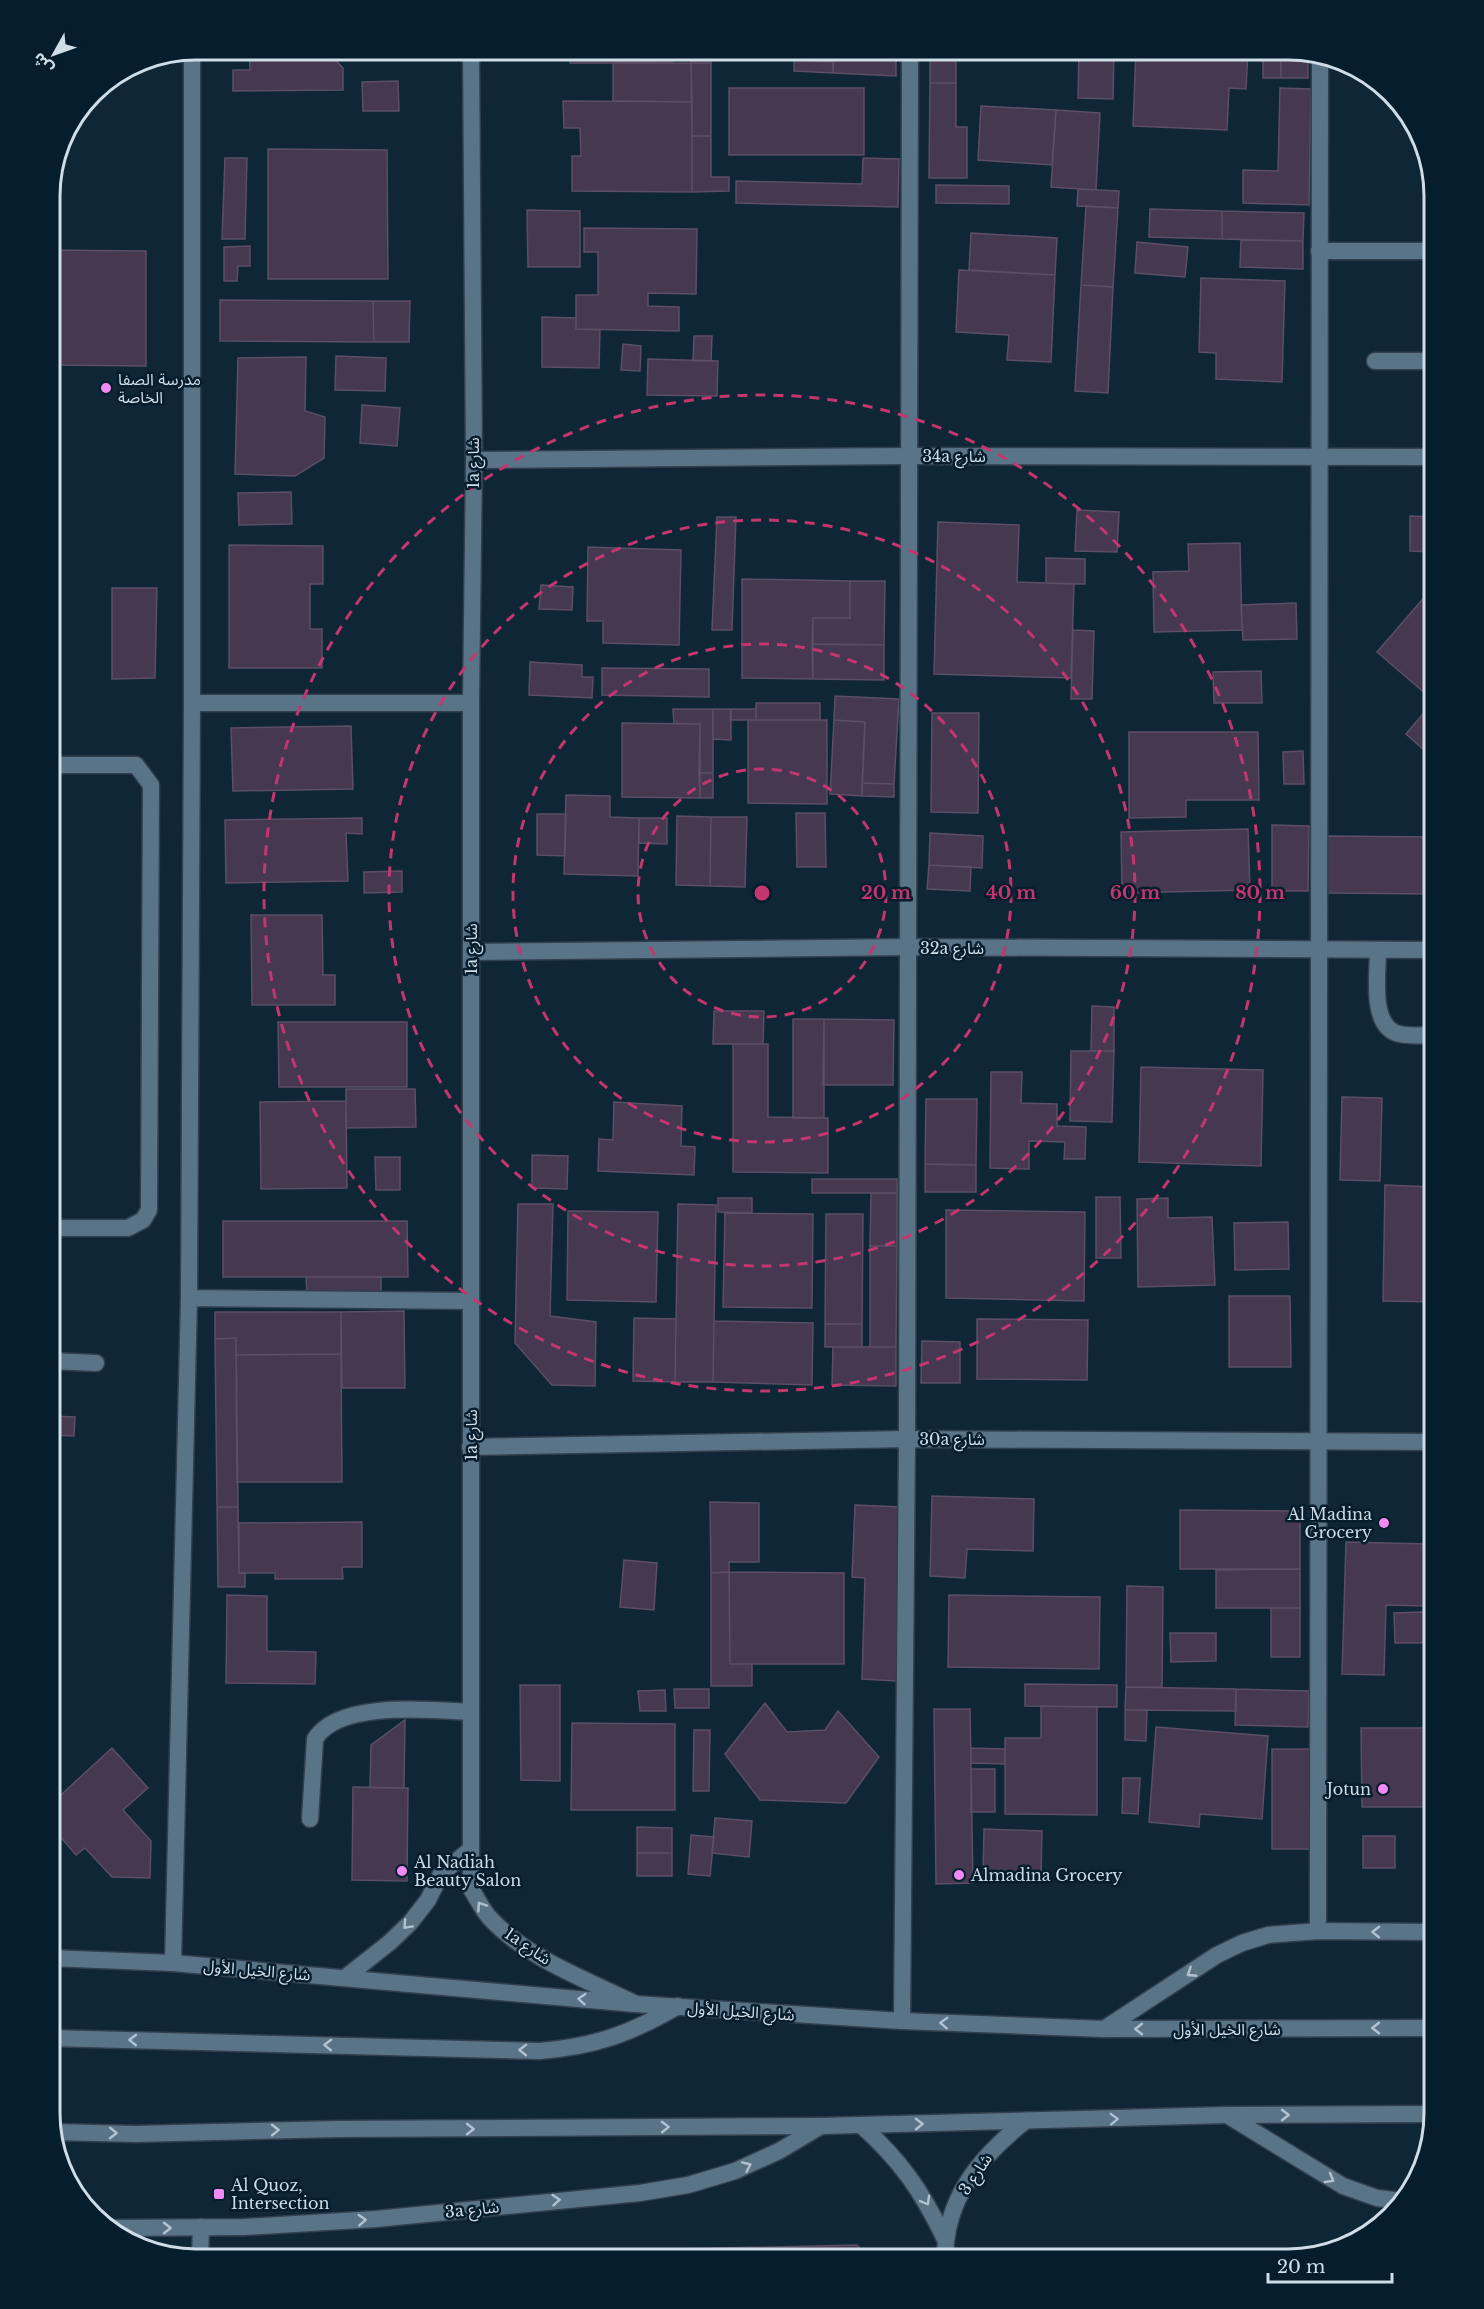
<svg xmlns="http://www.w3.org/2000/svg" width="1484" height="2309" font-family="'Libre Baskerville','Noto Sans Arabic',serif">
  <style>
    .building { fill: #453850; stroke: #5b4e66; stroke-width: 1.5 }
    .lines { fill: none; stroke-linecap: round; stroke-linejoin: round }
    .service-casing { stroke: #31404e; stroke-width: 19 }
    .minor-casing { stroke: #31404e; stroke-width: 19 }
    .tertiary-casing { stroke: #31404e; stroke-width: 19 }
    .secondary-casing { stroke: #31404e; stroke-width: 19 }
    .service { stroke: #5a7487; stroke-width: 16 }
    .minor { stroke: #5a7487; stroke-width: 16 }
    .tertiary { stroke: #5a7487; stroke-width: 16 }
    .secondary { stroke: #5a7487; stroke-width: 16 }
    .oneway { stroke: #b1c3d0 }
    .ring { fill: none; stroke: #c43670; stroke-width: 3; stroke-dasharray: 10 8 }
    .poi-dot { fill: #f28af3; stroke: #051d2c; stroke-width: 2 }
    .labels { text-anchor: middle; stroke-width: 5; stroke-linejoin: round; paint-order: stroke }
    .poi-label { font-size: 16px; fill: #cedde8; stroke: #051d2c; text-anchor: start }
    .street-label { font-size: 16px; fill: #cedde8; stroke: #051d2c }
    .rim { fill: none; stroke: #cedde8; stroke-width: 3 }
    .centre { fill: #c43670; stroke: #051d2c; stroke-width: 3 }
    .ring-label { font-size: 18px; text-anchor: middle; font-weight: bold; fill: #c43670; stroke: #051d2c; stroke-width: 5; stroke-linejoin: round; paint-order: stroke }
  </style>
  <rect width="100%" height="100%" fill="#0e2636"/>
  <path class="building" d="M249 50H326L343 68V90L233 91V70H250Z
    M570 50H672V63H570Z
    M691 50H711V63H691Z
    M834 50H896V76L833 73Z
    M930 50H956V83H930Z
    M1079 50H1114L1113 99 1078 98Z
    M1136 50H1248L1246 89 1229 88 1227 130 1133 126Z
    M1263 50H1281V78H1263Z
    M1281 50H1298L1308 54V78H1281Z
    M794 60 833 62V73L794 71Z
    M613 62 691 63 692 102 613 101Z
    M691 63H711V136H692Z
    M398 81 399 111H363L362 82Z
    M930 83H956V127H967V178H929Z
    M729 88H864V155H729Z
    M1280 88 1311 89 1309 205 1243 203V170L1278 171Z
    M563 101 692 102V192L572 191V156H581L580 128H564Z
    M981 106 1056 110 1052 165 978 160Z
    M1056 110 1100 113 1096 190 1051 187Z
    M692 136H711V177H729V191L692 192Z
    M268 149 387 150 388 279H268Z
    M225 158H247L245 239H222Z
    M863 158 899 159 898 207 736 203V181L862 184Z
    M936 185 1009 186V204L936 203Z
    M1078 189 1119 191 1118 208 1077 206Z
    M1086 206 1118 208 1113 287 1081 285Z
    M1150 209 1222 211V239L1149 237Z
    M527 210 580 211V267H528Z
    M1222 211 1304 213 1303 241 1222 239Z
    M584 228 697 229 696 294 648 293V306L679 307V331L576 329V295H598V252H584Z
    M971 233 1057 238 1055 275 969 270Z
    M1241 240 1303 241V269L1240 267Z
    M1137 242 1188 247 1185 277 1135 273Z
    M250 246V266H238L237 281H224V247Z
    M50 250 146 251V366L50 365Z
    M959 270 1055 275 1051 362 1007 360 1009 335 956 332Z
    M1201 278 1285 281 1282 382 1216 379V353L1199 352Z
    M1081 285 1113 287 1108 393 1075 391Z
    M220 300 373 301 374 342 220 341Z
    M373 301H410L409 342H374Z
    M542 317 576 318V329L600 330 599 368 542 367Z
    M694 336H712L711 361H693Z
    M623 344 641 346 640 371 621 370Z
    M336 356 386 358 385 391 335 390Z
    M306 357 305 411 325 417 324 458 295 476 235 474 238 358Z
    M648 359 718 361 717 396 647 395Z
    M362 405 400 408 397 446 360 443Z
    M291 492 292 524 239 525 238 493Z
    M1077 510 1119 512 1117 552 1075 551Z
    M1410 516 1434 517 1433 552 1410 551Z
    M717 517H736L732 630H712Z
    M938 522 1019 525 1017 582 1074 584 1071 678 934 674Z
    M1240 543 1242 630 1154 632 1153 572 1189 571 1188 544Z
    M229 545 323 546V584H310V629H322V668H229Z
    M588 547 681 550 679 645 603 643V621H587Z
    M1046 558 1085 559V584L1046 583Z
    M742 579 850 581V618H813V679L742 678Z
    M850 581H885L884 645 812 644 813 618H850Z
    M541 585 573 587 572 610 539 609Z
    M1434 586V759L1406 734 1434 701 1377 652Z
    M112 588H157L155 678 112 679Z
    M1296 603 1297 639 1243 640 1241 605Z
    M1073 630 1094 631 1092 699H1071Z
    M812 644 884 645V680L813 679Z
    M530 662 582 665V677H593L592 698 529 695Z
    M602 668 709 669V697L602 695Z
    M1261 671 1262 703H1214L1213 672Z
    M835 696 899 699 894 784 862 783 865 722 834 720Z
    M756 703H820V720H756Z
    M673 709H713V773H699L700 724H674Z
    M713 709H731V740L713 739Z
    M731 709H756V720H730Z
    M932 713H979L978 813 931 812Z
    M748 720H827V804L748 803Z
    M834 720 865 722 862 796 830 794Z
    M622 723 700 724V798L622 797Z
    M351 726 353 789 233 791 231 728Z
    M1129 732H1258L1259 800H1186V817L1129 818Z
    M1303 751 1304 784H1284L1283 752Z
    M699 773H713V798H700Z
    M862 783 894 784V797L862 796Z
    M566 795 610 796V817L639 818 638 876 564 874Z
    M796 813H825L826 867H797Z
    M537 814H566L565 856 537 855Z
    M677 816 711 817 710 886 676 885Z
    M711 817H747L745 887 710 886Z
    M362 818V834L346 833 348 881 226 883 225 820Z
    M639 818H667V844L639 843Z
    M1272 825 1309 826 1308 891H1272Z
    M1248 829 1250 890 1122 893 1121 832Z
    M930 833 983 836 982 868 929 865Z
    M1327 836 1434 837V894L1327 893Z
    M929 865 971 867 970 891 927 889Z
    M402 871V892L364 893V872Z
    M251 915H322L323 975H335V1005H252Z
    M1092 1006 1114 1007V1051H1091Z
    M714 1011H764L763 1044H713Z
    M793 1019H824V1118H793Z
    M824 1019 894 1020 893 1085H823Z
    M278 1022H407V1087H279Z
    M733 1044H768V1117L828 1118V1173L733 1172Z
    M1071 1051H1114L1112 1122 1070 1121Z
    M1141 1067 1263 1070 1261 1166 1139 1162Z
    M991 1072H1022L1021 1103 1057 1104V1126L1086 1127 1085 1159H1064L1065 1142 1029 1141V1169L990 1168Z
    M346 1089H415L416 1127 346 1128Z
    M1342 1097 1382 1098 1380 1181 1340 1180Z
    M926 1099H977L976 1165 925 1164Z
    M346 1101 347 1188 261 1189 260 1102Z
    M614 1102 682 1106 681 1146 695 1147 694 1175 598 1171 599 1139 613 1140Z
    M532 1155 568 1156 567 1189 532 1188Z
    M375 1157H400V1190H376Z
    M925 1164 976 1165V1192H925Z
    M812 1179H897V1193H812Z
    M1385 1185 1434 1187V1302L1383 1301Z
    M871 1193H897V1246H870Z
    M1096 1197H1120L1121 1258H1096Z
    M718 1198H752V1213L718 1212Z
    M1168 1198V1218L1212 1217 1215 1285 1138 1287 1137 1199Z
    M518 1204H553L550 1316 596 1322 595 1386 552 1385 515 1343Z
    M678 1204 716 1205 713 1382H675Z
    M946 1210 1085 1212 1084 1301 946 1298Z
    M568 1211 658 1212 656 1302 567 1300Z
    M725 1213 813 1214 812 1308 723 1307Z
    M826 1214H863L862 1324H825Z
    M223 1221H407L408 1277H223Z
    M1288 1222 1289 1269 1235 1270 1234 1223Z
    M870 1246H897L896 1347H870Z
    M306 1277H381V1295H307Z
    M1229 1296H1290L1291 1367H1229Z
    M404 1311 405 1388H342L341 1312Z
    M215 1312H341V1354L236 1355V1338L215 1339Z
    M634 1318 676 1319 675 1382 633 1381Z
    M977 1319 1088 1320 1087 1380 977 1379Z
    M714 1321 813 1323 812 1385 713 1382Z
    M825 1324H862V1347H825Z
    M236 1338 238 1507H217L215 1339Z
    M922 1341 960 1342V1383H921Z
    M833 1347H896V1386L832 1385Z
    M341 1354 342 1482H237L236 1355Z
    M50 1416 75 1417 74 1436 50 1435Z
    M932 1496 1034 1499 1033 1551 967 1549 965 1578 930 1576Z
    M710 1502 759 1503V1562H729V1572L711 1573Z
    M855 1505 902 1507 897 1681 862 1679 865 1578 852 1577Z
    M217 1507H238L239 1573H245V1587H218Z
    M1180 1510 1300 1511V1569H1180Z
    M362 1522V1567H342L343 1579H275V1573H239V1523Z
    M1346 1542 1428 1544 1426 1606 1386 1605 1384 1675 1342 1674Z
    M624 1560 657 1563 654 1610 620 1607Z
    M1300 1569V1608H1216V1570Z
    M729 1572 730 1664H752V1686H711V1573Z
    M729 1572 844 1573V1664H730Z
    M1127 1586 1163 1587 1162 1687H1126Z
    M227 1595 267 1596V1651L316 1652 315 1684 226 1683Z
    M949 1595 1100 1597 1099 1669 948 1667Z
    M1271 1608H1300V1657H1271Z
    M1424 1612 1425 1643H1395L1394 1613Z
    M1170 1633H1216V1661L1171 1662Z
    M1025 1684 1117 1685V1707L1025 1706Z
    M520 1685H560V1781L521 1780Z
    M1126 1687 1236 1689V1711L1125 1710Z
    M674 1689H709V1708H675Z
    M1236 1689 1309 1691 1308 1727 1235 1725Z
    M665 1690 666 1711H640L638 1691Z
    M765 1703 787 1732 825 1730 838 1711 879 1757 846 1803 760 1800 725 1754Z
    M1041 1706 1097 1707V1815L1005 1814V1738H1041Z
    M934 1709H970L973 1883 936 1884Z
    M1125 1710H1147L1146 1741 1125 1740Z
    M405 1720 404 1788H370L371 1745Z
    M572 1723 675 1724V1810H571Z
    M1156 1727 1268 1736 1262 1819 1200 1814 1199 1827 1149 1822Z
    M1361 1728H1434V1807H1362Z
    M694 1730H710L709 1791H693Z
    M112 1748 148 1788 123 1810 151 1841 150 1878 112 1877 85 1848 76 1855 50 1825V1805Z
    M971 1748 1005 1749V1764L971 1763Z
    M1272 1749H1310V1849H1272Z
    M971 1769H995V1812H971Z
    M1123 1778H1140L1138 1814 1122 1813Z
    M353 1787 408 1788 407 1881 352 1880Z
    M715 1818 752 1821 749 1857 712 1853Z
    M637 1827 672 1828V1853H637Z
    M984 1829 1042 1831 1041 1877 983 1875Z
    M691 1835 714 1837 710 1876 688 1874Z
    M1363 1836H1395V1868H1363Z
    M637 1853H672V1876H637Z
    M857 2245 870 2259H368V2256Z
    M1212 2255V2259H1180V2256Z"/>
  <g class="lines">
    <defs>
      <path id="service" d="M1319 251H1434
        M1375 361H1434
        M192 703H471
        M1378 950C1378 973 1370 1023 1396 1033 1407 1037 1423 1035 1434 1035
        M50 1228H128L143 1220 149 1210 151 785 136 765H50
        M189 1298 471 1301
        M50 1361 96 1363
        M310 1819 315 1739C339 1700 431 1710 471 1712
        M1318 1931 1320 58
        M173 1963 189 1298 192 703V50
        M902 2021 907 1439 910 50
        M200 2259 201 2227"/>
      <path id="minor" d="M471 50 474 460 471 703V1889C477 1898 482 1909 489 1917 526 1958 585 1979 634 2003
        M474 460 908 456 1434 457
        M471 952 908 947 1434 950
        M470 1447 907 1439 1434 1442
        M346 1977 389 1943 410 1923 428 1900 441 1874 471 1849
        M1104 2029 1217 1955 1242 1943 1268 1935 1318 1931 1434 1932
        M1227 2115 1343 2186 1377 2198 1402 2201
        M861 2125C901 2161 921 2190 945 2239
        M945 2259C945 2199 979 2158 1024 2122"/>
      <path id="tertiary" d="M109 2228 244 2227 376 2219 640 2193 688 2185 735 2171 779 2151 821 2126"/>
      <path id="secondary" d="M50 1958 173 1963 635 2004 902 2021 1104 2029 1434 2028
        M50 2038 540 2051C596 2046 630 2034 678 2006
        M54 2132 135 2134 338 2129 821 2126 1227 2115 1434 2114"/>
    </defs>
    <use href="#service" class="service-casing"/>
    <use href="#minor" class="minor-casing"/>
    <use href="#tertiary" class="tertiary-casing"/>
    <use href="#secondary" class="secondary-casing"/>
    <use href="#service" class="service"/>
    <use href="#minor" class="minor"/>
    <use href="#tertiary" class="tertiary"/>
    <use href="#secondary" class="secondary"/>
  </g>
  <defs><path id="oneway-chevron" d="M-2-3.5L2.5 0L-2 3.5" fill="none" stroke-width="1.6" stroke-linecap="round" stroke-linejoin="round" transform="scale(1.5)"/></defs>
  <g class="oneway">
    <use href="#oneway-chevron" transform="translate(481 1906) rotate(-124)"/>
    <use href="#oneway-chevron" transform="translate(407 1925) rotate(133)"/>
    <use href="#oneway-chevron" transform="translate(1376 1932) rotate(-179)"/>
    <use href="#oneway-chevron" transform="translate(1191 1973) rotate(147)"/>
    <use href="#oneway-chevron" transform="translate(582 1999) rotate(-175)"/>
    <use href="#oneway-chevron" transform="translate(944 2023) rotate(-178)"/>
    <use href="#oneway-chevron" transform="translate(1376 2028) rotate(180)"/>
    <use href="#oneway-chevron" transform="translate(1139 2029) rotate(180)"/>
    <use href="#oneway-chevron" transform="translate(133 2040) rotate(-179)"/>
    <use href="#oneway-chevron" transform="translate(328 2045) rotate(-179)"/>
    <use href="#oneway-chevron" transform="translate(523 2050) rotate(-179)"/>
    <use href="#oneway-chevron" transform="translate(1285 2115)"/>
    <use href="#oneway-chevron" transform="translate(1114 2119) rotate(-2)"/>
    <use href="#oneway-chevron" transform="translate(919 2124) rotate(-1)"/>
    <use href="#oneway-chevron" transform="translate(665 2127) rotate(-1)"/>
    <use href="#oneway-chevron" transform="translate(470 2129)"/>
    <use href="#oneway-chevron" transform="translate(275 2130) rotate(-1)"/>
    <use href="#oneway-chevron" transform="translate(113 2133) rotate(1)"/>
    <use href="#oneway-chevron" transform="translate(747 2166) rotate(-24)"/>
    <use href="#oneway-chevron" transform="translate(1330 2179) rotate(30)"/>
    <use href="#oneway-chevron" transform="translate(556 2200) rotate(-5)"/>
    <use href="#oneway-chevron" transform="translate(926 2201) rotate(60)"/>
    <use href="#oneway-chevron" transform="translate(362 2220) rotate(-3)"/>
    <use href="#oneway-chevron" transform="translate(167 2228)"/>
  </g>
  <g class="ring">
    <circle cx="762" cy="893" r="124"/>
    <circle cx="762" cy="893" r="249"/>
    <circle cx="762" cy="893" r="373"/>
    <circle cx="762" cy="893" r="498"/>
  </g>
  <g class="poi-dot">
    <circle cx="106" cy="388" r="6"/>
    <circle cx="1384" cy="1523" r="6"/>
    <circle cx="1383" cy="1789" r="6"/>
    <circle cx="402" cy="1871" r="6"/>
    <circle cx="959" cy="1875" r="6"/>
    <rect x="213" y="2188" width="12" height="12" rx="3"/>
  </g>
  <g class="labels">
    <g class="poi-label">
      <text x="118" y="385">مدرسة الصفا<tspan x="118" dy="18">الخاصة</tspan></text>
      <text x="1372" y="1520" text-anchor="end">Al Madina<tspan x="1372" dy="18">Grocery</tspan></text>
      <text x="1371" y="1795" text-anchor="end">Jotun</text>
      <text x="414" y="1868">Al Nadiah<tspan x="414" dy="18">Beauty Salon</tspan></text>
      <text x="971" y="1881">Almadina Grocery</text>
      <text x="231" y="2191">Al Quoz,<tspan x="231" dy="18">Intersection</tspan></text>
    </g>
    <g class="street-label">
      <text x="954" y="462">34a شارع</text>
      <text transform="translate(473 463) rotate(-90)" y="6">1a شارع</text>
      <text x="952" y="954">32a شارع</text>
      <text transform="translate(471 949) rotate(-90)" y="6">1a شارع</text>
      <text transform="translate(471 1435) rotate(-90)" y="6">1a شارع</text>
      <text x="952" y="1445">30a شارع</text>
      <text transform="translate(528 1946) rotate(34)" y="6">1a شارع</text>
      <text transform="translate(257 1970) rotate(5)" y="6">شارع الخيل الأول</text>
      <text transform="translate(741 2011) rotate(4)" y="6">شارع الخيل الأول</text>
      <text x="1227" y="2035">شارع الخيل الأول</text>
      <text transform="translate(975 2174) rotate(-56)" y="6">شارع 3</text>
      <text transform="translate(472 2209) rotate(-6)" y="6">3a شارع</text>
    </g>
  </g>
  <path d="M0 0H1484V2309H0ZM196 60H1288A136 136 0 0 1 1424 196V2113A136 136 0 0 1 1288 2249H196A136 136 0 0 1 60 2113V196A136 136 0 0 1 196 60Z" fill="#051d2c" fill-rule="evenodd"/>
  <path class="rim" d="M196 60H1288A136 136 0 0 1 1424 196V2113A136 136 0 0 1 1288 2249H196A136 136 0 0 1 60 2113V196A136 136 0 0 1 196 60Z"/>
  <circle cx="762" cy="893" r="9" class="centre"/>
  <g class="ring-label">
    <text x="886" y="899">20 m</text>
    <text x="1011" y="899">40 m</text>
    <text x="1135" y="899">60 m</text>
    <text x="1260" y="899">80 m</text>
  </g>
  <g transform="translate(54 54) rotate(230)" stroke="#051d2c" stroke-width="4.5" paint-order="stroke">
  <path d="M0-4.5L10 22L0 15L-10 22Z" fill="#cedde8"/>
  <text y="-9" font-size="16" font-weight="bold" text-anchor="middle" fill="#cedde8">ش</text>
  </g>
  <path d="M1268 2273v9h124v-9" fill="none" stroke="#cedde8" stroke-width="3"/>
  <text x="1277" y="2273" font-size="18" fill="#cedde8" stroke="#051d2c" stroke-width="4.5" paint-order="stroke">20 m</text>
</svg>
